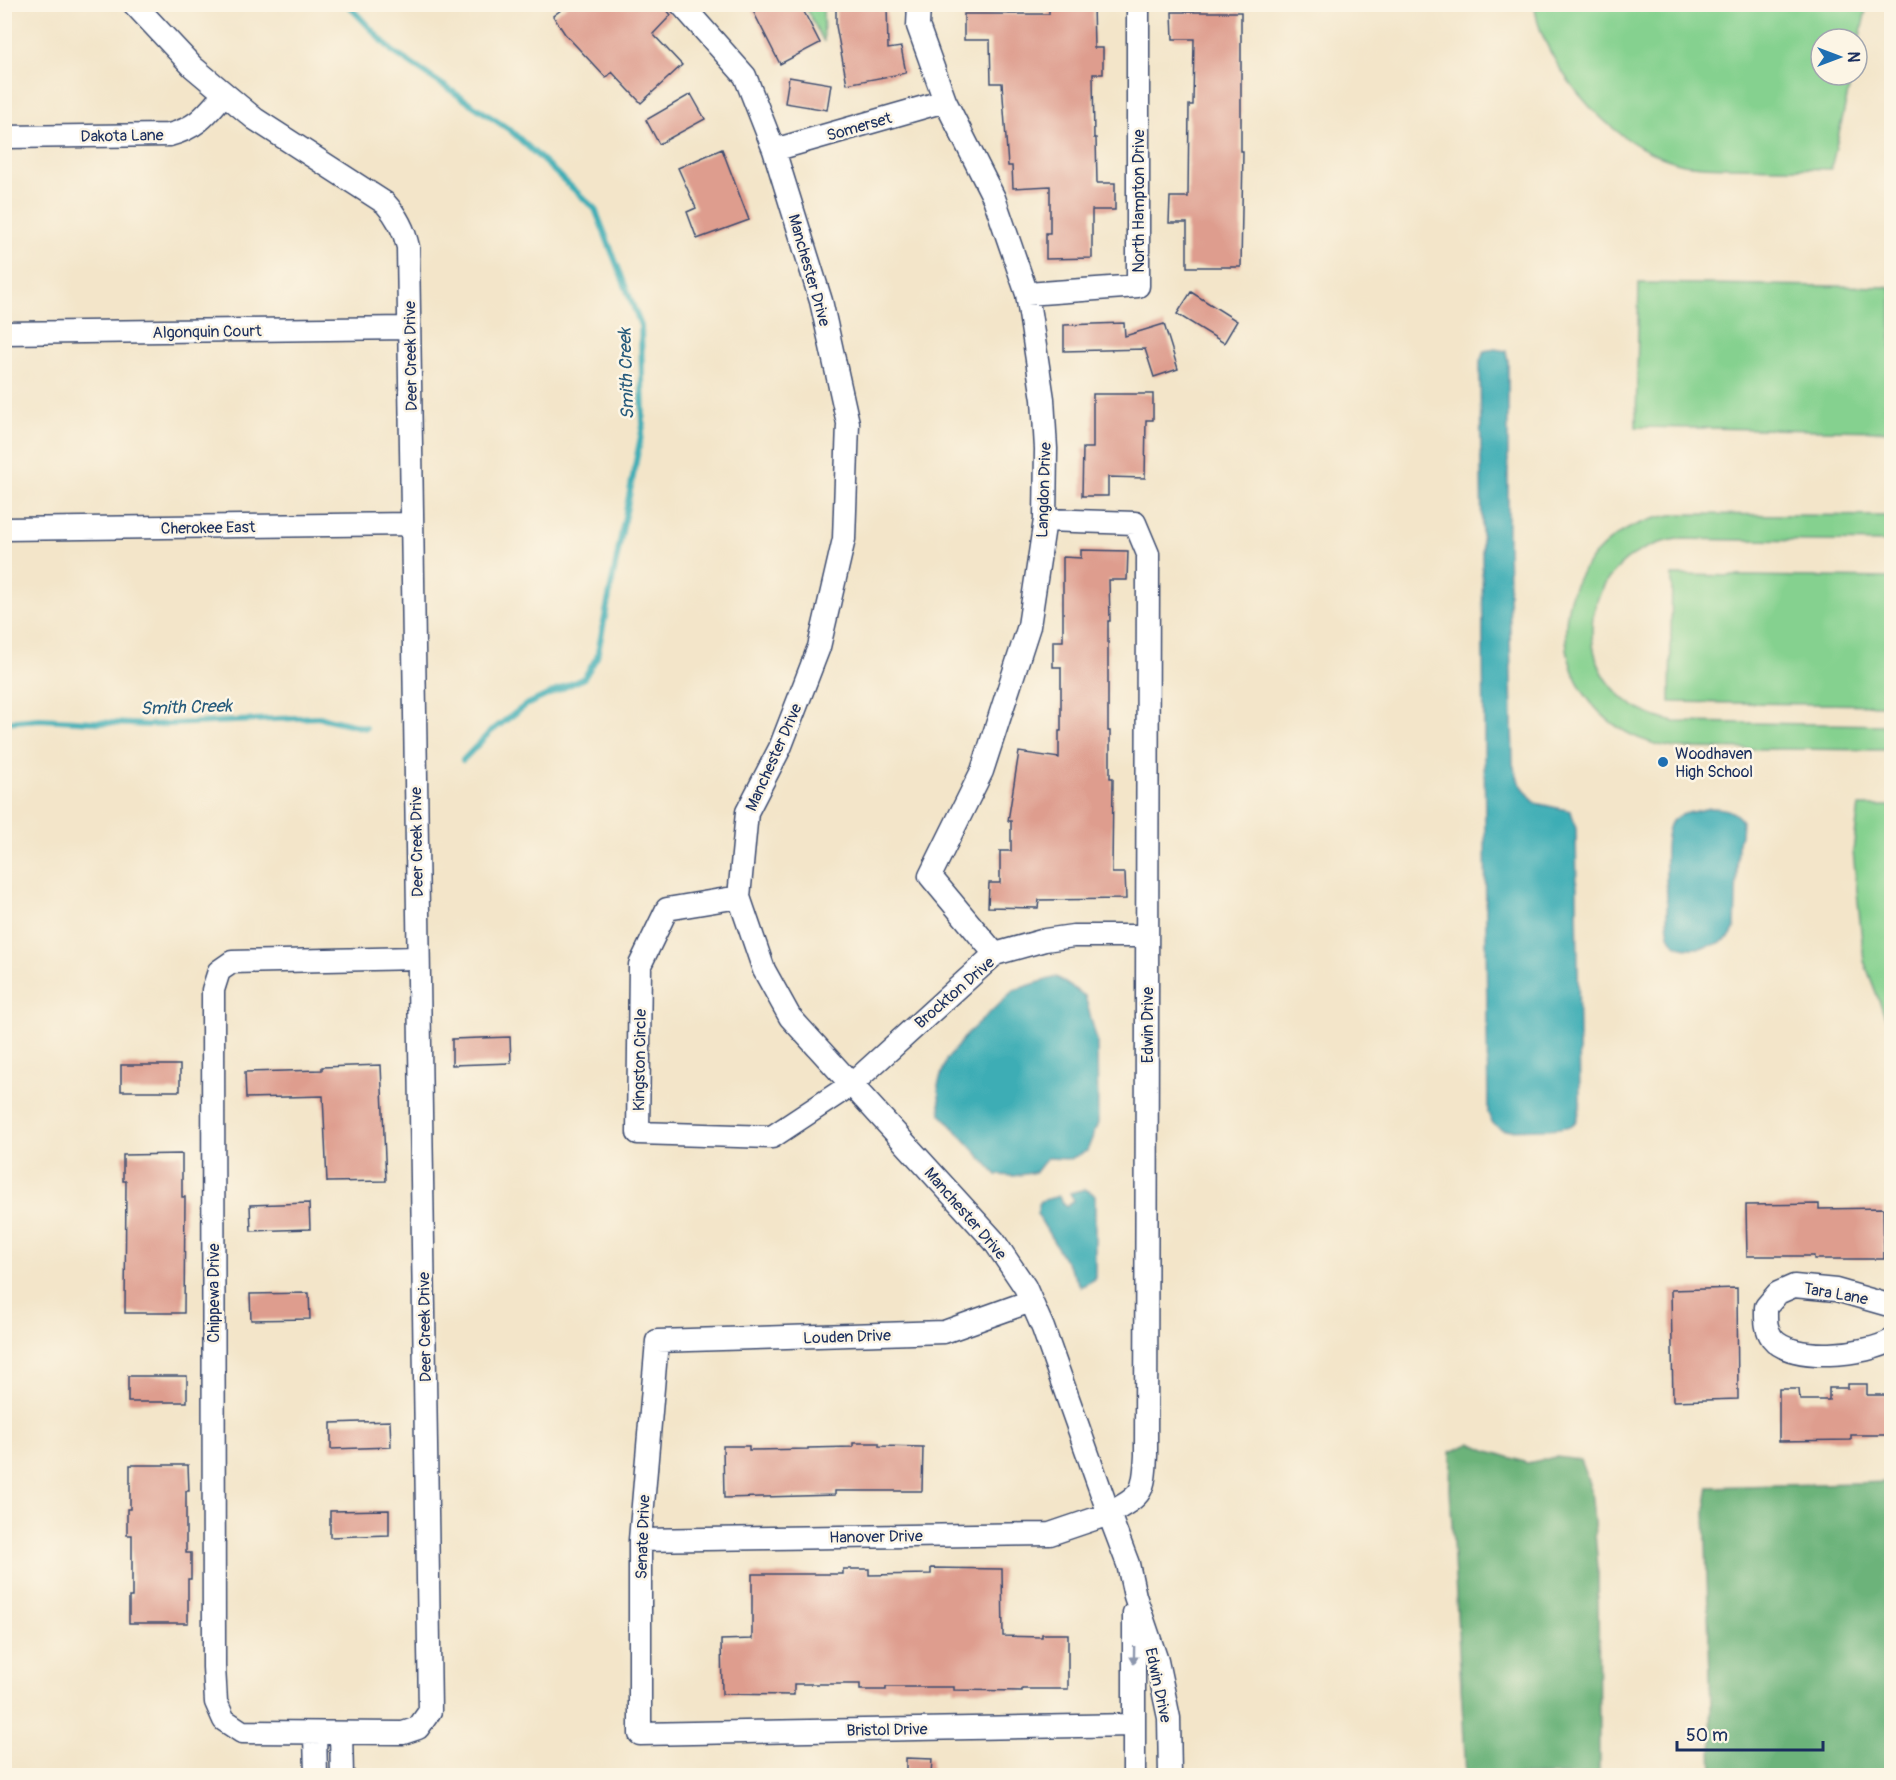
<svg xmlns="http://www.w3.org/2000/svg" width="1896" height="1780" font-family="Pangolin,sans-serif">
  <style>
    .green { fill: #85d18f; stroke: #508076; stroke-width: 1.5 }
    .forest { fill: #6cb37a; stroke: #44716c; stroke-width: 1.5 }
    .water { fill: #3cadb5; stroke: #2c6e8a; stroke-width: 1.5 }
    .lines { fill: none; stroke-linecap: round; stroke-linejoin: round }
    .stream { stroke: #3cadb5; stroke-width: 6 }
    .building { fill: #de9d8e }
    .minor-casing { stroke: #3b4a6e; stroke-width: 25 }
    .minor { stroke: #fff; stroke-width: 22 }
    .oneway { fill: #8d97ae }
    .poi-dot { fill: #1f6fb2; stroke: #fcf5e5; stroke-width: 2 }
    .labels { text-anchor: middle; stroke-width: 5; stroke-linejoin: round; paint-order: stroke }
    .street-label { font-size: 16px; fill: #1b2f5e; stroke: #fcf5e5 }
    .poi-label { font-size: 16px; fill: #1b2f5e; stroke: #fcf5e5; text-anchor: start }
    .water-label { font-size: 18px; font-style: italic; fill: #275b7c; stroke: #fcf5e5 }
  </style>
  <rect width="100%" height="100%" fill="#fcf5e5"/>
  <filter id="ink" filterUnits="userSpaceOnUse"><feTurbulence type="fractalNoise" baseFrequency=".0167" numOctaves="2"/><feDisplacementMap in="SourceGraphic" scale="12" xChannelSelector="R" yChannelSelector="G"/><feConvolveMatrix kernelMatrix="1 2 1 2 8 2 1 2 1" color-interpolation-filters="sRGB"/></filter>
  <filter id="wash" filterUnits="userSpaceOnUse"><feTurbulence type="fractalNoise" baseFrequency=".008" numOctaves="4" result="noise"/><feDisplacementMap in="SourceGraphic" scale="24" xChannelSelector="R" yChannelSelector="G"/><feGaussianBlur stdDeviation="1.35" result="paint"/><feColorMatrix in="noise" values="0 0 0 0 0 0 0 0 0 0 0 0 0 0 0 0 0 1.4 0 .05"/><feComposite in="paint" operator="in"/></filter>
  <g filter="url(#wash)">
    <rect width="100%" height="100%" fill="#f3e5c9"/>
    <path class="green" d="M804 5H823L824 42Z
      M1535 5H1867L1857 51V39H1821V75H1852L1831 169C1800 168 1770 168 1739 167 1721 167 1702 167 1684 164 1637 154 1595 118 1568 80 1554 61 1535 27 1535 5Z
      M1639 283 1891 287V431L1636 427Z
      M1678 514 1891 516V542L1677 539C1565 557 1563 701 1675 722L1891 725V750L1675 748C1528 726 1530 532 1678 514Z
      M1672 575 1891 578V705L1670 702Z
      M1859 806H1891V1032L1864 961 1853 851Z"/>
    <path class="forest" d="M1471 1443 1486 1450 1527 1463 1556 1457 1580 1460 1591 1489 1598 1567 1599 1775H1466L1450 1489 1451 1452Z
      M1891 1482V1775H1713L1705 1509 1709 1487Z"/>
    <path class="water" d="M1495 349 1506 351 1508 361V544L1513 764 1519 782 1535 803 1571 811 1576 829 1580 1103C1579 1112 1579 1120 1572 1125 1563 1131 1517 1129 1504 1130 1494 1127 1492 1123 1488 1113L1480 362 1484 351Z
      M1710 808C1723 808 1733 809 1742 821L1741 835 1738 842 1735 927C1733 931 1732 935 1728 938 1716 948 1677 955 1670 937 1665 926 1668 912 1667 900 1667 884 1661 830 1674 819 1683 812 1699 811 1710 808Z
      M1056 977 1085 996 1097 1041 1098 1123 1087 1151 1070 1159 1047 1158 1036 1172 1014 1176 997 1175 941 1114 938 1085 946 1060 968 1033 1014 990Z
      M1085 1189 1095 1195V1279L1081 1287 1037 1214 1040 1201 1059 1196 1066 1207 1074 1201 1070 1193Z"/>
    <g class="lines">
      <path class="stream" d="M347 4 392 51 510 130 595 209 641 326 643 426 597 657 584 678 526 705 490 732 463 760
        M4 722 40 719 148 725 319 717 366 728"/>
    </g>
    <g id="blocks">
      <path class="building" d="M569 4H662L671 15 653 34 682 65 641 103 612 72 606 78 565 34 553 16Z
        M887 4 888 49 901 47 906 73 847 84 836 26V5Z
        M1049 4H1093L1094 48H1103V74H1093L1094 138H1096L1097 183H1115V210H1092V258L1046 259V233H1050V186L1013 188 1012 166H1008L1002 83H991L990 40H964V14H1049Z
        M801 6 820 43 780 64 751 7Z
        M1172 12H1241V151H1243L1241 267H1187V223H1169L1170 197H1188L1189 105H1193L1194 39H1173Z
        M789 77 831 84 827 110 785 103Z
        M691 94 705 119 659 144 646 120Z
        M722 149 749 220 697 239 687 212 696 208 678 168Z
        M1191 292 1237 321 1224 343 1177 314Z
        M1124 323 1125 336 1164 324 1178 369 1154 377 1145 349 1064 351V325Z
        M1093 394H1153V420H1146L1145 478 1108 477V496H1082L1083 448H1093Z
        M1081 550 1128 551 1127 580H1109L1110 621H1108V731H1110V778H1113L1112 873H1125L1126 899 1039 900 1038 908 988 907 989 883H1000V851H1011V821H1008L1019 752 1059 758V731H1061V667H1053V641H1063V557L1081 558Z
        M510 1037 511 1063 452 1065V1039Z
        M121 1065H180V1091H121Z
        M381 1065 386 1181 327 1182 323 1096 246 1098 245 1072 322 1070V1067Z
        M182 1154V1197H185L184 1313H125L126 1181H123V1155Z
        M309 1203 310 1229 251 1231 250 1205Z
        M1819 1204V1209L1883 1208 1884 1259H1814V1256H1747L1746 1205Z
        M1737 1288 1738 1399 1673 1401 1671 1290Z
        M309 1293 310 1319 251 1320 250 1294Z
        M128 1376H187V1402H128Z
        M1848 1384H1867V1395H1892V1435H1851V1440L1779 1441V1389H1799L1800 1400H1829V1388H1848Z
        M390 1421 391 1447 331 1449V1423Z
        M853 1443H879V1446L923 1447 922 1491H835V1495L724 1498 723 1446H749V1450L808 1449V1448L853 1447Z
        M130 1465H188L189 1491H186V1553H191V1579H188V1623H129V1597H132V1535H127V1509H130Z
        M389 1510V1535L330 1537V1511Z
        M931 1568 1002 1569 1003 1636 1042 1637V1634H1068V1689H1022V1691L954 1690V1687H886V1690H860V1684H794V1695L722 1694 721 1640 752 1639V1574H843V1569H869V1575L931 1574Z
        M906 1758 932 1759 931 1776H906Z"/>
    </g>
  </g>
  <g filter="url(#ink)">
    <use href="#blocks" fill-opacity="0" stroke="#3b4a6e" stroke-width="1.5"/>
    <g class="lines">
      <defs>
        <path id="minor" d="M134 4 193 67 255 119 385 203C397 216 404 229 408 247L430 1711 418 1728 403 1733 242 1732 224 1720 216 1702 214 1667 213 990 219 971 232 962 418 958
          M919 4 918 26 945 101 994 198 1027 294 1043 399 1046 449 1045 520 1029 626 982 771 930 876 995 954
          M4 137 169 135C197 128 206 115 224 94
          M774 150 945 101
          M1027 294 1138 286V4
          M4 333 409 328
          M1045 520 1135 523 1148 554 1146 1455C1144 1495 1142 1494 1109 1514L1128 1564 1135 1596 1157 1661 1169 1718 1170 1776
          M4 529 412 524
          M739 897 667 909 640 965 638 1133 772 1137 852 1084 995 954 1045 940 1073 936H1147
          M1031 1301 944 1332 657 1341 640 1540V1734L1133 1725
          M1892 1306 1836 1290 1794 1286 1778 1293 1766 1307C1766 1319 1765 1328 1772 1338 1791 1363 1868 1355 1892 1340
          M640 1540 1050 1534 1109 1514 1043 1328 1025 1287 994 1241 790 1017 764 970 739 897 747 812 780 748 819 647 844 539 848 423 821 301 774 150 745 76 681 4
          M315 1733 316 1776
          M341 1733 342 1776
          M1134 1776V1613"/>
      </defs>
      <use href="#minor" class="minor-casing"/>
      <use href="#minor" class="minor"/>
    </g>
    <defs><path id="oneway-solid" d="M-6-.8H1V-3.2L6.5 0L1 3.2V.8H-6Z" transform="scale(1.5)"/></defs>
    <use class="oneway" href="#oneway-solid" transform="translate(1134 1655) rotate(91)"/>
  </g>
  <circle class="poi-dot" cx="1663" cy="762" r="6"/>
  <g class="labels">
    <g class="street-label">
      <text transform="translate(859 126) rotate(-16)" y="6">Somerset</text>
      <text transform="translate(122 135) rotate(-1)" y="6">Dakota Lane</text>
      <text transform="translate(1138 201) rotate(-90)" y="6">North Hampton Drive</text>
      <text transform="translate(810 270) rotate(74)" y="6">Manchester Drive</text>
      <text transform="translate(207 331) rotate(-1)" y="6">Algonquin Court</text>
      <text transform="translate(410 356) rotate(-91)" y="6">Deer Creek Drive</text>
      <text transform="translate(1043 490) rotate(-88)" y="6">Langdon Drive</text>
      <text transform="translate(208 527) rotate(-1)" y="6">Cherokee East</text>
      <text transform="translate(773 757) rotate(-66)" y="6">Manchester Drive</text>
      <text transform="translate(416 842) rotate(-91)" y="6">Deer Creek Drive</text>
      <text transform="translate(954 992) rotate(-41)" y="6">Brockton Drive</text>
      <text transform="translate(1147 1025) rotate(-90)" y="6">Edwin Drive</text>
      <text transform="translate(639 1060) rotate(-89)" y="6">Kingston Circle</text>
      <text transform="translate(966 1213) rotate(49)" y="6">Manchester Drive</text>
      <text transform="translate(213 1293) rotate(-90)" y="6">Chippewa Drive</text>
      <text transform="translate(1836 1293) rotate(10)" y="6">Tara Lane</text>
      <text transform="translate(424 1327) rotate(-91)" y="6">Deer Creek Drive</text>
      <text transform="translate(847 1336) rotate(-2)" y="6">Louden Drive</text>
      <text transform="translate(876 1536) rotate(-1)" y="6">Hanover Drive</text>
      <text transform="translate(642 1537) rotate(-88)" y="6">Senate Drive</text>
      <text transform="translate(1159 1685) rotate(78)" y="6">Edwin Drive</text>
      <text transform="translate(887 1729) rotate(-1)" y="6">Bristol Drive</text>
    </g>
    <g class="poi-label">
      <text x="1675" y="759">Woodhaven<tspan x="1675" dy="18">High School</tspan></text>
    </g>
    <g class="water-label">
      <text transform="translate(626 374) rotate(-92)" y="6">Smith Creek</text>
      <text transform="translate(186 707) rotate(-2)" y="6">Smith Creek</text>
    </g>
  </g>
  <rect width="1896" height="1780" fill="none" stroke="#fcf5e5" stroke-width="24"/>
  <g transform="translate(1839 57) rotate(90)"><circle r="28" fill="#fcf5e5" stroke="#a2a6af" stroke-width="1.5"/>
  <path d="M0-4.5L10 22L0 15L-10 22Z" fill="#1f6fb2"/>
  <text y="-9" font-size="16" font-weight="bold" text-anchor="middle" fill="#1b2f5e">N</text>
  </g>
  <path d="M1677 1741v9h146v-9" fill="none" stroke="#1b2f5e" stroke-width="3"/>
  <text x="1686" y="1741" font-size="18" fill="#1b2f5e" stroke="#fcf5e5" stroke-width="4.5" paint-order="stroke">50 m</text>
</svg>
